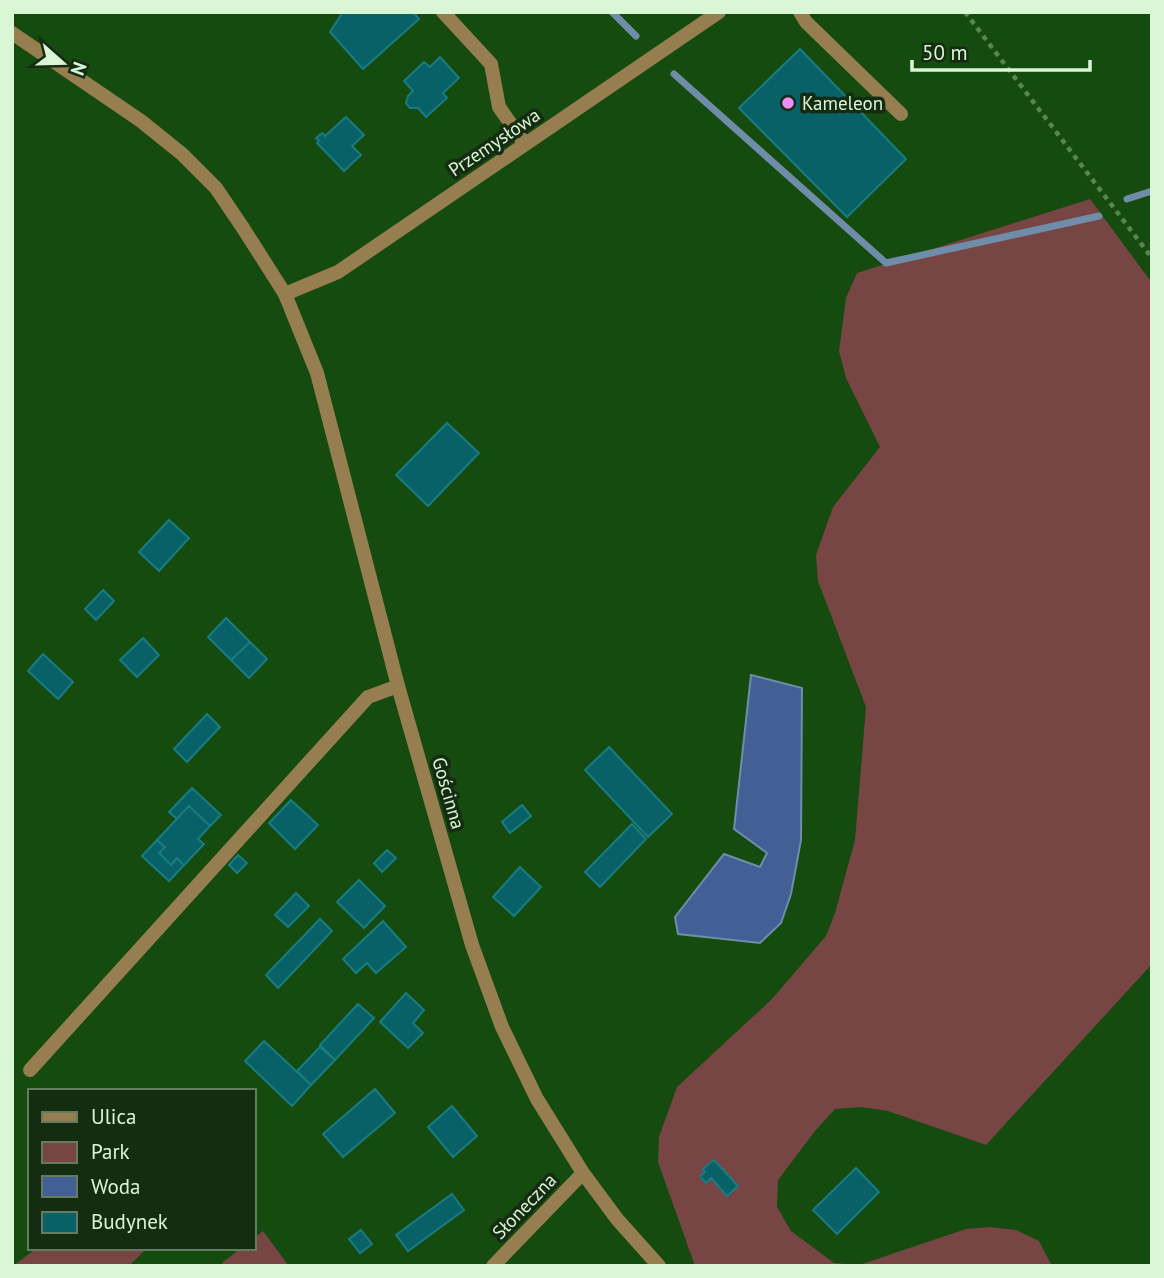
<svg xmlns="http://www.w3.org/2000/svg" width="1164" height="1278" font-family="'PT Sans',sans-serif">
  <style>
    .green { fill: #774544 }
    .water { fill: #426096; stroke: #6f8da9; stroke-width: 2 }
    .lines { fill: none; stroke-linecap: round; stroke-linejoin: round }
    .stream { stroke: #6f8da9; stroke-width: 7 }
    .building { fill: #076166; stroke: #197c83; stroke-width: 2 }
    .path { stroke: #588552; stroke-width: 4.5; stroke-dasharray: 5 5; stroke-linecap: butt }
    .service { stroke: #977e51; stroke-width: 14 }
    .minor { stroke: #977e51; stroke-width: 14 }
    .tertiary { stroke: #977e51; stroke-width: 14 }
    .poi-dot { fill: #eb8dfc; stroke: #152b12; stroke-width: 2.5 }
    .labels { text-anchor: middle; stroke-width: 7; stroke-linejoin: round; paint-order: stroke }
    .poi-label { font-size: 19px; fill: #d9f6d5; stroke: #152b12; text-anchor: start }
    .street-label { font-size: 19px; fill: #d9f6d5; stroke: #152b12 }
  </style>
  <rect width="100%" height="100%" fill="#154b0e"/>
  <path class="green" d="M1090 199 1152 283V964L986 1145 888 1111 862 1107 835 1109 815 1131 778 1180 777 1207 791 1231 834 1263 859 1265 966 1229 990 1227 1016 1230 1039 1241 1052 1266H695L658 1162 659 1137 677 1087 772 999 826 936 835 913 855 840 866 707 818 581 816 555 833 507 880 447 846 378 839 351 846 298 857 273Z
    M263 1231 289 1266H224L222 1263 241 1248H254V1238Z
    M37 1248H147L129 1266H13Z"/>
  <path class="water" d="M751 675 802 688 801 840 791 894 781 923 760 943 678 934 675 917 724 854 760 867 767 853 734 829Z"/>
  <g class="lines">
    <path class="stream" d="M612 12 636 36
      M674 74 886 263 1099 216
      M1127 199 1152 191"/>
  </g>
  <path class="building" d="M343 12H413L419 19 363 69 330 32Z
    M800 49 906 159 847 217 739 108Z
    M440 57 459 78 443 93 447 98 426 117 418 108H410L406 103 408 96 413 91 404 81 424 62 430 67Z
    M346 117 364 135 352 146 361 155 344 171 317 143 319 141 316 138 322 133 325 136Z
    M447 423 479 453 428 506 396 475Z
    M169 520 189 538 159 571 139 552Z
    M103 590 114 601 96 620 85 609Z
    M226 618 250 642 231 660 208 637Z
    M143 638 159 655 137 677 120 660Z
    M250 642 267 659 249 678 231 660Z
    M43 654 73 682 58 699 28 671Z
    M207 714 220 727 187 762 174 749Z
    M609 747 672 814 648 837 585 770Z
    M192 788 221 815 210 826 189 806 177 819 169 812Z
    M291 800 318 825 295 849 269 823Z
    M522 805 531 816 510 833 502 822Z
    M189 806 210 826 198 839 204 844 184 865 177 858 171 865 159 853 165 847 157 840Z
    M632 824 646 839 600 887 585 872Z
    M157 840 165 847 159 853 171 865 177 858 184 865 169 881 142 856Z
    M387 850 396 858 382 872 374 863Z
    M238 855 247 863 237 873 229 865Z
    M520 867 541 887 514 916 493 897Z
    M359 880 385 906 364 928 337 902Z
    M296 893 309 906 288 927 275 915Z
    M320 919 332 931 278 988 266 975Z
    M383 921 406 947 376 973 367 963 356 973 343 959Z
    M406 993 424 1010 413 1023 423 1033 408 1048 380 1022Z
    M358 1004 374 1018 335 1060 320 1045Z
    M264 1041 311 1085 292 1106 245 1061Z
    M320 1047 335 1060 311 1085 297 1071Z
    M375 1089 395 1113 343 1157 323 1134Z
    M452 1106 477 1136 453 1157 428 1127Z
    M714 1160 738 1186 727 1196 711 1178 706 1183 700 1176 705 1172 703 1169Z
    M856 1168 879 1192 837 1234 813 1210Z
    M452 1194 464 1210 408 1251 396 1235Z
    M361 1230 372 1244 360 1253 349 1239Z"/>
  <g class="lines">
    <path class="path" d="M965 12 1152 258"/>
    <path class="service" d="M443 12 491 64 499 107 525 144
      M800 12 806 22 901 114
      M30 1070 368 697 398 686"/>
    <path class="minor" d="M285 294 317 373 398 686 472 945 502 1027 537 1099 583 1173 617 1219 659 1266
      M493 1266 583 1173"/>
    <path class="tertiary" d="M12 33 141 121 182 154 216 188 243 228 285 294 338 272 719 12"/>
  </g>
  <circle class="poi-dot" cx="788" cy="103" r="7"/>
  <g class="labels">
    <g class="poi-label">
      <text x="802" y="110">Kameleon</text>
    </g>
    <g class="street-label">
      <text transform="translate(494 142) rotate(-34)" y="7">Przemysłowa</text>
      <text transform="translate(449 793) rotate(74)" y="7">Gościnna</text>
      <text transform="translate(524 1206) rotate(-46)" y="7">Słoneczna</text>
    </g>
  </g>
  <rect width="1164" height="1278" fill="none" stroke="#d9f6d5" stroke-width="28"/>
  <rect x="28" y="1089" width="228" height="161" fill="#152b12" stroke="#637c60" stroke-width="2"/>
  <rect x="42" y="1112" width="35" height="10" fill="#977e51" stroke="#637c60" stroke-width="2"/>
  <text x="91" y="1124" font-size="21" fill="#d9f6d5">Ulica</text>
  <rect x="42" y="1142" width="35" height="21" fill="#774544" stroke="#637c60" stroke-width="2"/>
  <text x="91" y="1159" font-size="21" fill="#d9f6d5">Park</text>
  <rect x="42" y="1176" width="35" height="21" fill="#426096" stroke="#637c60" stroke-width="2"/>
  <text x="91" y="1194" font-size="21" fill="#d9f6d5">Woda</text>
  <rect x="42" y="1212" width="35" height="21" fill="#076166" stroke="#637c60" stroke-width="2"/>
  <text x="91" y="1229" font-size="21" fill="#d9f6d5">Budynek</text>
  <g transform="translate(63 63) rotate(110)" stroke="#152b12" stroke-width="5" paint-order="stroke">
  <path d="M0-5L12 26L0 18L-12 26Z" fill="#d9f6d5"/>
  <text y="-10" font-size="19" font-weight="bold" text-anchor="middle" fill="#d9f6d5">N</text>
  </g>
  <path d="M912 60v10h178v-10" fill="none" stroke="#d9f6d5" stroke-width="3.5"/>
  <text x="922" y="60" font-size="21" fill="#d9f6d5" stroke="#152b12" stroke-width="5" paint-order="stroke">50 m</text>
</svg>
